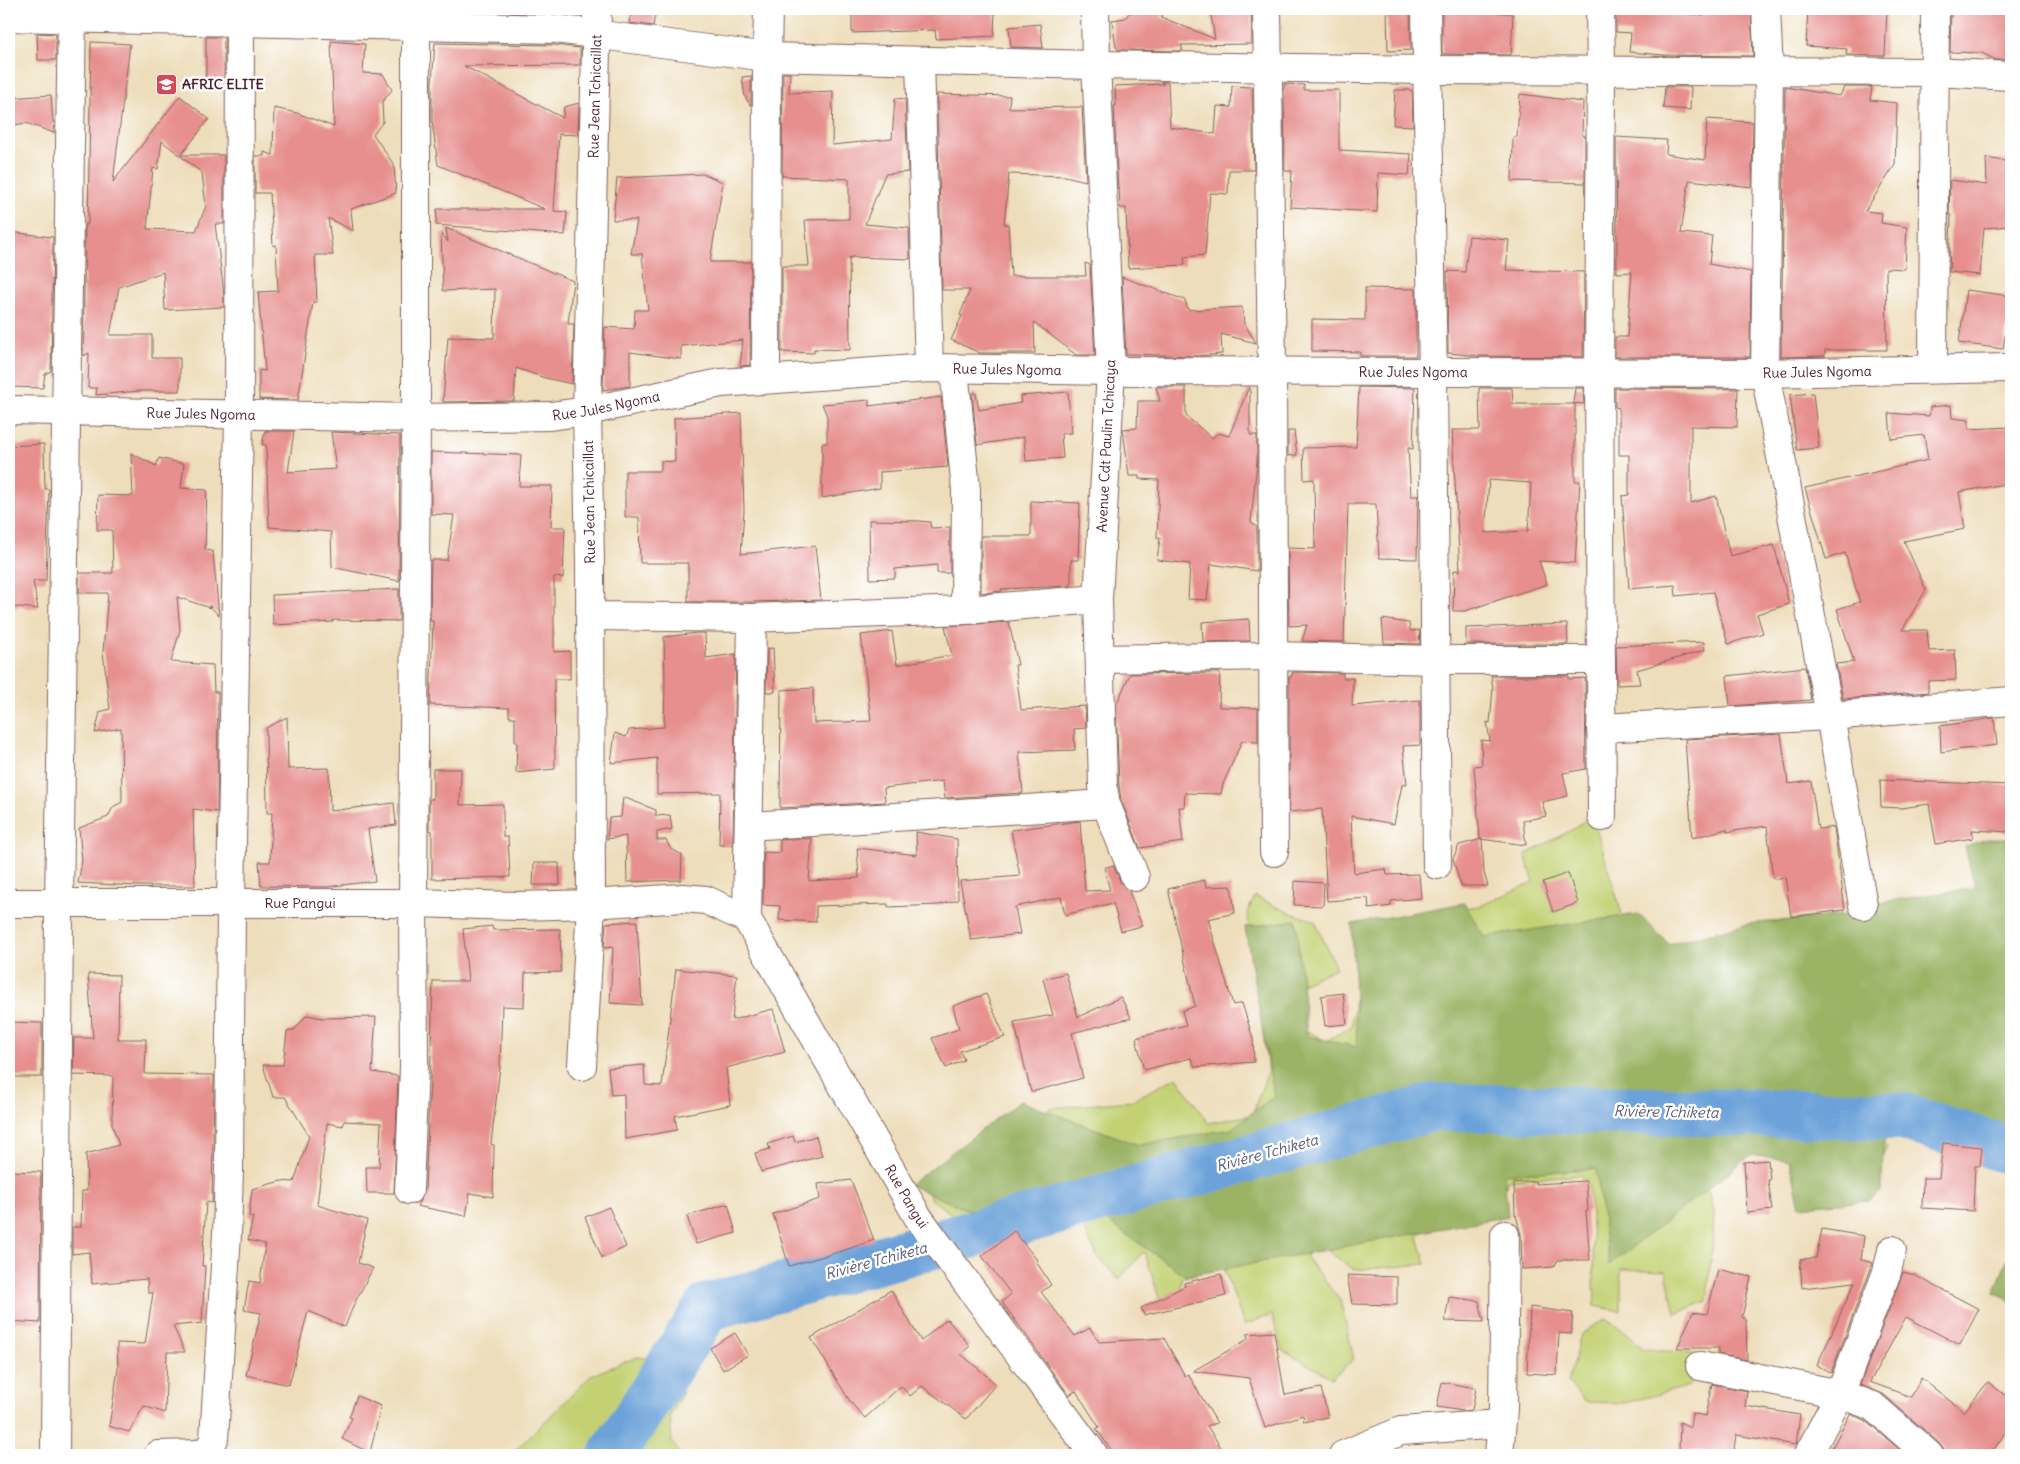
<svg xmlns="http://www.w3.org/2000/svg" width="2020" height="1464" font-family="Delius,sans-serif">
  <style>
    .green { fill: #c3d173; stroke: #86784f }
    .forest { fill: #9ab365; stroke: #726948 }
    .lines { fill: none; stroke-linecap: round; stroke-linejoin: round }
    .river { stroke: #6ca2d9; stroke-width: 48 }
    .building { fill: #e68f8e; fill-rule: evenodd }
    .street-casing { stroke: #83625d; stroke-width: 30 }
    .street { stroke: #fff; stroke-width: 28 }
    .labels { text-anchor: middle; stroke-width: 5; stroke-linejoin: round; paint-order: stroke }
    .poi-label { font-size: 14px; font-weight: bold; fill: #4a1f2b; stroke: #fff; text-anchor: start }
    .street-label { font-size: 14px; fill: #4a1f2b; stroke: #fff }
    .water-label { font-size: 15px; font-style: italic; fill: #595a79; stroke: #fff }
  </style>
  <rect width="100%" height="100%" fill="#fff"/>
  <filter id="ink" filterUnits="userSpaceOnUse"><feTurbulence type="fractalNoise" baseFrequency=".02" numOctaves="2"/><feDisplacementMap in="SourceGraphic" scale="10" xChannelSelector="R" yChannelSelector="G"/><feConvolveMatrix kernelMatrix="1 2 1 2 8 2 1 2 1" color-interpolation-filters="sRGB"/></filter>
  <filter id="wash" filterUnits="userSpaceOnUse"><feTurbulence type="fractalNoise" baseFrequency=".0096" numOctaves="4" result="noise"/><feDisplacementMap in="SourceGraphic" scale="20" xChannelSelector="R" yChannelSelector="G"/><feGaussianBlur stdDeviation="1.12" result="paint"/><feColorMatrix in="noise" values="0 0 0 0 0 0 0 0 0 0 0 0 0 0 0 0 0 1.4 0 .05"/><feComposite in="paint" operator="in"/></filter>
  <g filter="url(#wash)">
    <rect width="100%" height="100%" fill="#edddba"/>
    <path class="green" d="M1585 820 1597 831 1643 985 1867 1127 1887 1147 1865 1194 1775 1145 1699 1164 1714 1210 1713 1240 1707 1301 1675 1314 1666 1271 1621 1269V1311L1595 1306 1592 1228 1588 1184 1580 1175 1507 1180 1504 1198 1429 1216 1418 1237 1426 1264 1354 1270 1321 1246 1305 1256 1340 1300 1354 1359 1332 1378 1282 1350 1272 1315 1244 1325 1222 1263 1182 1278 1181 1301H1160L1145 1253H1142L1119 1280 1097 1256 1075 1209 961 1221 931 1199 920 1178 1051 1108 1131 1101 1177 1077 1208 1123 1252 1115 1268 1071 1247 913 1255 896 1288 912 1315 921 1336 968 1298 986 1290 1022 1326 1041 1352 1026 1358 971 1415 914 1480 906 1534 882 1525 855 1575 828Z
      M1605 1319 1630 1335 1642 1349 1697 1353 1703 1370 1689 1386 1626 1403 1585 1402 1568 1382 1581 1334Z
      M637 1357 654 1359 614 1429 592 1455H511L592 1375Z
      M683 1392 670 1415 672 1442 681 1455H628L662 1407Z"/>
    <path class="forest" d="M1987 839H2011V1131L1906 1107 1883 1144 1882 1191 1869 1201 1800 1206 1790 1161 1752 1154 1609 1265 1596 1169 1504 1174 1508 1216 1186 1276 1094 1212 968 1210 909 1185 1020 1101 1139 1145 1231 1129 1274 1096 1245 927 1296 920 1307 1036 1357 1047 1352 924 1464 903 1484 937 1638 914 1669 944 1746 924 1848 915 1888 901 1975 888 1965 846Z
      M2011 1251V1301L1994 1293Z"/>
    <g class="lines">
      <path class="river" d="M612 1455 708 1307 1434 1107 1900 1116 2011 1151"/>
    </g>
    <g id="blocks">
      <path class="building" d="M509 9H572L574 16 509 12Z
        M632 9H656L653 26 629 23Z
        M852 9H995L994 36 936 39 935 30 852 33Z
        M1210 9H1251L1252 44 1181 45 1183 50 1178 51 1119 50 1116 47 1112 20 1125 18 1130 12 1164 13 1161 17 1215 39Z
        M1442 9H1464L1513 14 1511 55 1442 54Z
        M1616 9H1638L1704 15V9H1751L1753 56 1664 55 1629 52 1631 33 1616 32Z
        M1808 9H1887L1885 56 1846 55 1847 49 1806 46Z
        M1993 9H2011V60H1996L1982 53 1950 52 1951 13 1992 14Z
        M1387 12H1410L1411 50 1388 51Z
        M1040 24 1043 48 1011 47 1009 27Z
        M37 33 56 34V60H38Z
        M206 37H224V82H206Z
        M331 41 365 44 363 73 383 74 392 90 382 102 383 122 373 134 394 165 396 193 351 209 353 231 328 218 333 255H315L317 302H313L298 400 259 399V370L265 371 258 292 278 291 276 245 273 246 270 193H255V156H264V152L273 155 274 108 297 113 334 127Z
        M91 42 130 44 113 182 180 96 209 119 181 155H224V224H215L223 285 224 307 165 310 163 272 119 287 110 335H152V358H180V391H139L96 395 97 388H88L89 353 83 356 85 224H88ZM162 141 202 173 206 206 196 231 147 229 153 168 158 169Z
        M435 43 555 45 580 48V65L464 66 563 118 564 107 579 103 578 135 559 134 554 211 567 212 565 235 436 225 437 209H545L438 165 432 121V82Z
        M783 73H790L789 93 833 91 832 145 892 139 895 98 905 99 908 172 885 174 865 224 909 228 910 259 851 257 850 260 849 257 850 350 814 349V353L782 352V266H809L805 220 849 219V179L782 176Z
        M751 76V106L745 97 742 77Z
        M1161 82H1168L1170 127 1215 134 1217 106 1231 107 1232 86 1252 87 1254 170H1229L1228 194 1210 193 1205 255 1184 257 1185 265 1128 268 1126 208H1120L1119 190 1118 189 1114 106H1116L1115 86 1164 84Z
        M1284 84 1304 85V90H1339V150L1411 154 1409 175 1378 173 1377 212 1290 207 1292 171H1285Z
        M1665 87H1691L1690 110 1663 108Z
        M1785 87 1840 96 1844 87H1872L1870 100 1897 103 1895 165 1865 211 1882 213 1881 223 1907 227 1905 269 1886 268 1887 350H1825V356H1823L1781 357Z
        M1395 90H1412L1413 126 1393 125Z
        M937 94 1010 96 1009 108 1082 107 1086 181 1065 176 1009 174 1004 224H1008L1011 276H1086L1085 263 1090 265 1095 355H1076L1034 322 1035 353H980L951 340 962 316 960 315 970 290H942Z
        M1520 94 1583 102 1582 135 1585 136V183L1512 181 1513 137H1517Z
        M51 95 54 133 26 123 9 126V98Z
        M1707 119 1753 122 1752 187 1689 180 1681 233 1712 236 1709 264 1751 272 1750 357H1615V337H1627L1632 272 1617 273 1616 137 1667 140 1666 154 1705 160Z
        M1986 158 2011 162V226L1984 228 1980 275 1949 272 1951 215H1949L1950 180 1987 185Z
        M703 174 723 182 710 262H751L750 365 740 366 743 340 681 346V359L630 352V386L603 390 605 327 634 329 635 310H648L642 254H631L637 220H613L617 178Z
        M446 228 573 281 568 324H574L572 384 545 378 516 368 514 401 443 402 448 337 494 338 495 289 443 291 441 232 448 242Z
        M9 232 53 237 51 371 45 374 43 388 9 387Z
        M1469 236 1509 240 1506 270 1584 272 1583 357 1478 356 1448 353 1447 271 1465 272Z
        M1122 277 1185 300 1188 310 1242 307 1244 323 1256 343 1221 334 1222 354 1196 356 1126 354Z
        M1365 288 1416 289V356H1360V352L1312 351V319L1365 320Z
        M1966 290 2011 296 2003 349 1959 343Z
        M1156 387H1186V416L1212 438 1218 433 1229 436 1249 387 1250 388V435H1257V461L1251 522 1257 527V571L1211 564 1207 600 1188 599 1190 564 1157 560 1160 538H1157L1159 480 1139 479V476H1129L1123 429 1137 428 1138 401H1160Z
        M1359 387 1415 388 1413 449 1408 448 1411 496H1418L1417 559 1379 558 1376 504H1348L1344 642 1302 641 1307 625 1289 626 1288 548 1315 549 1314 479 1304 480 1303 448 1356 447Z
        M1479 388H1512L1513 404H1575V481H1580L1575 563 1539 561 1547 584 1465 611H1453L1454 570 1460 571 1452 430H1480ZM1489 480 1531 483 1528 531 1485 533Z
        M1575 388H1583L1584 404 1573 403Z
        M1615 388 1738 389 1737 427 1691 426V503L1716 496 1730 556 1774 545 1789 604 1757 614 1763 633 1728 644 1713 592 1676 596 1675 585 1629 589 1622 496 1629 495V455H1619V408L1615 407Z
        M1068 392 1071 433 1061 434 1063 458 1026 461 1024 437 977 445 972 393H976L979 410 1021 403 1020 396Z
        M1813 393 1819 448 1797 450 1790 395Z
        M941 397 948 467 880 472V488L822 498V443H827V416L822 404 869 400V406Z
        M1951 405 1952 418 1969 420V429L2011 427V483L1959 492 1965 529 1904 541 1926 590 1902 630H1927L1929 651 1955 650 1956 680 1928 681V692L1843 699 1836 664 1854 662 1837 609 1860 602 1845 553 1826 559 1805 488 1928 460 1924 435 1891 439 1889 413 1929 416 1930 407Z
        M741 413 744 511 741 554 815 546 821 600 752 602H688V563H640L639 517H625V471H661V461L675 462 674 418Z
        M265 431H294L288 472 336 469 331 432 400 435 399 581 332 567 331 532 269 527 266 445H262Z
        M1288 431H1294L1297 455 1288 456Z
        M44 444 45 489H49L46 581H33L38 609 20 607 9 608V528L12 497H9V446Z
        M431 452 521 455 519 486H552L551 527H565L563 578 554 577V652L570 651V679H554L555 769 516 773 517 742H515V717H509V708L430 705 433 621H430L431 560H447L454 515 431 514Z
        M131 453 156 466 159 458 184 464 181 488 207 490 205 549 213 552 219 616 209 605 210 608 177 597 180 630 171 662 213 665 214 692H218L217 812 193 809 195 886H140L78 883 82 861 79 828 108 817 113 807 122 802 121 728 95 733 100 712 110 709 103 652 108 593H79V573H113L112 530H97L98 495 133 496Z
        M1031 501 1080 503 1078 560H1071V586L1001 589 1002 591 981 593V536H1031Z
        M869 520 919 521 930 522 931 528 950 527V573H937V565L895 569V578L870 579Z
        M399 589V621L333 620V622L273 625 272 595Z
        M1249 619 1250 641 1203 642 1202 622Z
        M1382 619 1409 623 1410 631 1419 630 1420 644 1384 643Z
        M1009 622 1018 665H1015L1021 710 1085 706 1086 728 1074 729 1075 750 1019 752 1023 793 945 798 943 781 884 788 885 802 780 808 781 690 813 688 814 723 871 721 861 635 892 631 897 665 952 655 945 626Z
        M1567 624 1568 644H1466V628Z
        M697 633H705L706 658 736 654 733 845H719L720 793 657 794V758L611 763 615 733 626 737 629 730 664 727 665 682 664 637Z
        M1704 642 1705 650 1637 670 1640 684 1617 685 1616 646Z
        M773 648 775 692H766L767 649Z
        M1805 667 1811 700 1730 706 1727 676Z
        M1293 672 1343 673V678H1353L1352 706 1420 700V745L1403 746 1407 784 1402 785 1394 824 1351 816 1354 873 1386 869 1387 875 1419 874 1421 898 1391 901V906L1369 909 1368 898 1327 901 1322 809 1289 812V677H1291Z
        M1220 673 1219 707 1258 708V742L1242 741 1223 784 1221 794 1185 793 1184 807H1179L1183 842 1140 848 1121 800 1119 785 1116 705 1130 674Z
        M1491 676H1569V679L1585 678 1586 769 1563 773 1568 796 1542 802 1546 816 1523 821 1526 845 1480 839 1474 766 1482 765 1481 740 1490 741 1487 722 1490 723 1493 688Z
        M287 717 288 769 329 768 330 811 394 803 396 825 368 829 375 881 326 887 261 886 259 862H270L272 813H267L266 728Z
        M1994 718 1997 745 1941 752 1940 726Z
        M1781 734 1788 784 1811 781 1818 829 1834 827 1845 910 1791 917 1785 877 1773 879 1767 826 1727 832V829L1692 838 1685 739Z
        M433 769H461L460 805 503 804V837H508L510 877 432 879V831L429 830V799H433Z
        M1880 780 2011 785V832L1972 830 1973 838 1936 844 1929 804 1901 808 1881 807Z
        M623 797 656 810V816L670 815 672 829 657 832V840H666L670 848 682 855 681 880 627 882 626 836 607 839 609 818 621 817Z
        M1080 821 1085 891 1110 890 1104 868 1113 865 1121 883 1129 891 1142 926 1121 931 1113 903 1065 915 1061 897 1015 907 1020 934 971 940 960 881 1020 876 1011 830Z
        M916 832 957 839 958 900 939 905 888 907V904L816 906V922L779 920 780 906 763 905 764 852 780 853V840L812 838 809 881 859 878 857 848 917 855Z
        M1482 839 1484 873 1488 886H1461L1453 859 1459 845Z
        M534 863H559L560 885H533Z
        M1568 873 1578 903 1553 912 1543 882Z
        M1204 880 1206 887 1231 886 1235 913 1208 919 1233 1005 1242 1003 1253 1039 1254 1062 1195 1067 1191 1058 1144 1070 1136 1038 1186 1025 1182 1011 1195 1006 1168 889Z
        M1295 881 1324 883 1323 906 1294 905Z
        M637 921 642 1005 610 1003 613 947 604 948 606 923Z
        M492 926 493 930 560 929 561 972 525 973 524 1007 502 1006 500 1067 491 1144 494 1145 493 1197 470 1193 466 1216 417 1206 425 1191 430 1080 433 981H468L463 929Z
        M676 969 737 975 732 1020 773 1009 785 1052 726 1068 730 1105 675 1116 677 1130 625 1139 624 1094 611 1095 608 1068 644 1065 645 1085 662 1086Z
        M1066 973 1078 1017 1121 997 1131 1018 1072 1033 1083 1078 1031 1092 1014 1022 1053 1015 1043 979Z
        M88 974 119 975 118 1039H146L145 1074 214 1075 212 1203 206 1202 202 1266H205L202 1323 173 1326 185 1352H167L165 1413 144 1406 129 1432 109 1426 118 1369 117 1343 145 1344 153 1293H148L147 1279 92 1284 89 1252 72 1254V1227H81L82 1191H87L86 1154 119 1145 112 1124 113 1076 73 1075 74 1038H93Z
        M1343 993 1347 1024 1325 1026 1321 996Z
        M986 994 1005 1037 960 1051 964 1060 946 1068 932 1038 959 1029 953 1006Z
        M307 1015 322 1018 376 1017 372 1072 398 1076 394 1193H367L366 1167H379L381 1123 344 1121 343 1126 327 1123 317 1205 367 1220 358 1263 373 1268 354 1304 345 1327 308 1311 289 1385 246 1375 261 1313 244 1310 249 1281 260 1283 265 1244 248 1240 253 1217 249 1216 252 1189 281 1181 294 1182 309 1136 285 1097H273L263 1065H283L287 1032 295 1029Z
        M10 1022 42 1023V1077H9Z
        M793 1136 795 1142 816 1136 822 1156 761 1172 755 1153 770 1149 768 1144Z
        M1943 1143 1982 1147 1980 1166H1975L1973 1211 1922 1208 1923 1178H1939Z
        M1768 1160 1770 1180H1768L1772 1210 1747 1213 1744 1162Z
        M9 1171 41 1172 40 1323 9 1321Z
        M851 1180 874 1240 842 1251 789 1266 773 1214 820 1199 818 1184Z
        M1535 1181 1536 1184 1586 1181 1588 1211H1586L1590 1260H1558L1554 1267 1522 1269 1521 1235 1516 1215H1515L1514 1183Z
        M728 1204 736 1233 696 1244 687 1216Z
        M609 1207 626 1247 602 1258 585 1217Z
        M1822 1229 1864 1236 1861 1260 1873 1263 1831 1373 1817 1365 1855 1282 1802 1288 1800 1259 1816 1258Z
        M1014 1231 1037 1260 1036 1261 1051 1285 1041 1292 1075 1336 1090 1328 1099 1342 1164 1338 1185 1376 1188 1374 1217 1423 1207 1426 1226 1455H1115L1096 1429 1099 1427 1076 1391 1069 1395 1002 1302 1011 1294 982 1256Z
        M1718 1269 1751 1277 1742 1317 1746 1319 1747 1360 1718 1354 1719 1348H1677L1693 1312 1707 1314Z
        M1903 1272 1914 1275 1979 1309 1960 1345 1906 1317 1870 1382 1911 1397 1921 1378 1964 1412 1988 1382 2011 1400V1425L1990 1455H1944V1450L1939 1443 1883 1394 1860 1385Z
        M1221 1274 1226 1296 1144 1315 1141 1308 1185 1286 1184 1283Z
        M1347 1275 1397 1277V1305L1352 1304Z
        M891 1290 921 1341 947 1319 970 1346 961 1354 996 1384 966 1419 922 1386 910 1396 901 1386 865 1418 851 1403 811 1338Z
        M1449 1297 1479 1301 1484 1322 1445 1321Z
        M1530 1307 1573 1313 1571 1334 1559 1333 1557 1375 1527 1373Z
        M1274 1332 1285 1395 1321 1388 1328 1417 1304 1422 1303 1415 1265 1428 1249 1378 1193 1371 1248 1339 1247 1334Z
        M735 1333 748 1355 723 1370 710 1348Z
        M1442 1382 1476 1388 1472 1410 1463 1411 1437 1407Z
        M1712 1384 1747 1391 1745 1406 1800 1415 1796 1445 1736 1435 1734 1449 1736 1450H1734L1733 1455H1704L1705 1451H1679L1680 1422 1690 1427 1692 1413 1705 1416Z
        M357 1396 381 1406 370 1453 342 1439 352 1418 349 1417Z
        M1850 1414 1865 1420 1906 1455H1828Z"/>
    </g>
  </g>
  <g filter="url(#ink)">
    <use href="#blocks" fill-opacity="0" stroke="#83625d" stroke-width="1"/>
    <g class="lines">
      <defs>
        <g id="street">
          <path d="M1095 9 1096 65 1111 371 1098 599 1103 787 1106 804 1135 877"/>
          <path d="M1267 9 1272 370 1274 852"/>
          <path d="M1426 9 1433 373 1437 865"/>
          <path d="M1600 9 1601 70 1599 373 1602 817"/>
          <path d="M1766 9 1769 72 1765 373 1830 716 1863 905"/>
          <path d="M9 17 556 29 767 57 1096 65 1426 70 1934 72 2011 76"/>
          <path d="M920 61 929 368"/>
          <path d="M954 369 966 490 965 610"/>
          <path d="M1933 369 1935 9"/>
          <path d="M766 379 767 57 768 9"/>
          <path id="s1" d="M9 410 416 418 550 416 587 411 721 383 929 368 1111 371 1765 373 2011 368"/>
          <path d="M591 616 752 618 965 610 1098 599"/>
          <path d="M1100 659 1273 656 1436 660H1601"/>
          <path d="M1601 728 1830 716 2011 701"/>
          <path d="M749 826 1106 804"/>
          <path id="s2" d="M9 903H413L517 906 591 904 683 898 706 900 747 919"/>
          <path id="s3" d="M747 919 918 1217 1094 1455"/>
          <path d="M747 919 752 618"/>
          <path id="s4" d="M582 1066 591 904 590 561 587 411 597 9"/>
          <path d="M409 1190 414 1067 413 903 416 418V10"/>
          <path d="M1700 1366 1840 1394 1873 1406 1929 1455"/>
          <path d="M55 1455 59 904 72 9"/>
          <path d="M158 1455 199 1454 209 1449 214 1439 227 1234 229 1169 231 904 239 413 240 9"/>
          <path d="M1343 1455 1401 1431 1501 1424"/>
          <path d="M1499 1455 1503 1409 1505 1235"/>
          <path d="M1808 1455 1840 1394 1887 1272 1892 1250"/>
        </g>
      </defs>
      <use href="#street" class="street-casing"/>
      <use href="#street" class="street"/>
    </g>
  </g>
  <defs>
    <symbol id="school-square" viewBox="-11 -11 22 22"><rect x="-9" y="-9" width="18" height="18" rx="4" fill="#d1495b" stroke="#fff"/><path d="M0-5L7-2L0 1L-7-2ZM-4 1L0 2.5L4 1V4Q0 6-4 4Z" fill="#fff"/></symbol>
  </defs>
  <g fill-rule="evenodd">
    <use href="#school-square" x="154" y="72" width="25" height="25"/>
  </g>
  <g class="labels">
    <g class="poi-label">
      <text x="182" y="89">AFRIC ELITE</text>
    </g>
    <g class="street-label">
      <text dy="5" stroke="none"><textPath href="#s4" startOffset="970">Rue Jean Tchicaillat</textPath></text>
      <text dy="5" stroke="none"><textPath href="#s1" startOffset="1002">Rue Jules Ngoma</textPath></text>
      <text dy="5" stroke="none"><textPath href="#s1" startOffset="1408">Rue Jules Ngoma</textPath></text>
      <text dy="5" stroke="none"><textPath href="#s1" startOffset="1812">Rue Jules Ngoma</textPath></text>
      <text dy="5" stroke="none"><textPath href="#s1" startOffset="598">Rue Jules Ngoma</textPath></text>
      <text dy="5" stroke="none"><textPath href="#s1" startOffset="192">Rue Jules Ngoma</textPath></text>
      <text transform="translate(1106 446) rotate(-87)" y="5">Avenue Cdt Paulin Tchicaya</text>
      <text transform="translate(589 502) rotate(-91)" y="5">Rue Jean Tchicaillat</text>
      <text dy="5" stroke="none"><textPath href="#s2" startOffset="291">Rue Pangui</textPath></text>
      <text dy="5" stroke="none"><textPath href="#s3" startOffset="320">Rue Pangui</textPath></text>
    </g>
    <g class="water-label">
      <text transform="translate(1666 1112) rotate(1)" y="5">Rivière Tchiketa</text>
      <text transform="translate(1267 1153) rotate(-15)" y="5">Rivière Tchiketa</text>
      <text transform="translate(876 1261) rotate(-15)" y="5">Rivière Tchiketa</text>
    </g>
  </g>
  <rect width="2020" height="1464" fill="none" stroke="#fff" stroke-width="30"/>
</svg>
